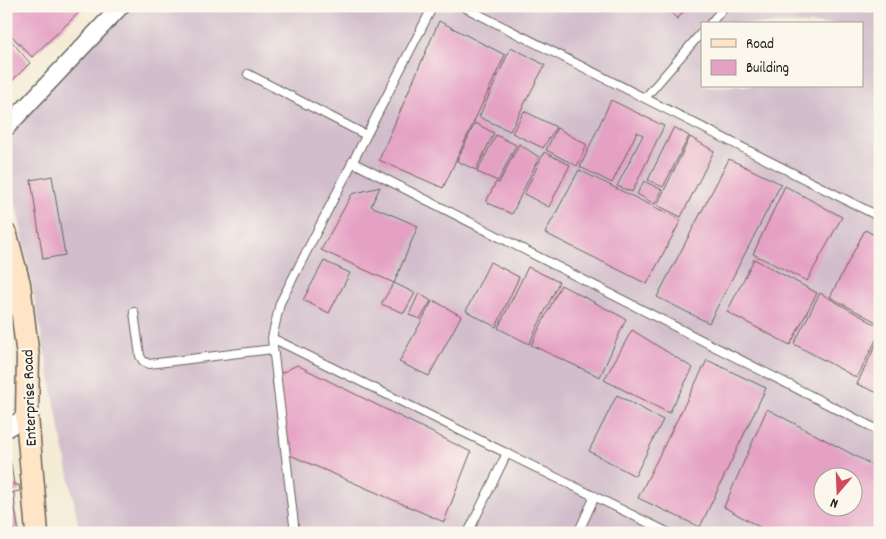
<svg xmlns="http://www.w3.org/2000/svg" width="886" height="539" font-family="Dekko,sans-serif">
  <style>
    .industrial { fill: #d1bdcb; fill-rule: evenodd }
    .building { fill: #e5a1c4; fill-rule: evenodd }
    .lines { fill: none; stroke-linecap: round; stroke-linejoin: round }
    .lane-casing { stroke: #68645d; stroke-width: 10 }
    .street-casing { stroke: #68645d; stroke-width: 19 }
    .secondary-casing { stroke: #68645d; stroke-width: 25 }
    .lane { stroke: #fff; stroke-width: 8 }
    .street { stroke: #fff; stroke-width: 16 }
    .secondary { stroke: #ffe4c6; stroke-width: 22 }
    .labels { text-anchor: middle; stroke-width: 5; stroke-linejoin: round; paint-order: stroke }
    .street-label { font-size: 16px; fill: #1c1c1c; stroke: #fbf7ec }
  </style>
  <rect width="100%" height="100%" fill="#fbf7ec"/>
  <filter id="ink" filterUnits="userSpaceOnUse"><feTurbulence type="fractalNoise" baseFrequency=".02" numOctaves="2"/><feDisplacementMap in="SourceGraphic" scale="10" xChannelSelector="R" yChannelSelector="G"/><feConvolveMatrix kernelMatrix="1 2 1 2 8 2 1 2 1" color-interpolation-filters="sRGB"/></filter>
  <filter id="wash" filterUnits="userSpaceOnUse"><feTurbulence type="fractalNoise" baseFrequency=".0096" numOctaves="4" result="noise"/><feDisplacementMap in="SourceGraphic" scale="20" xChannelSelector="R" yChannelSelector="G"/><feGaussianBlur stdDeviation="1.12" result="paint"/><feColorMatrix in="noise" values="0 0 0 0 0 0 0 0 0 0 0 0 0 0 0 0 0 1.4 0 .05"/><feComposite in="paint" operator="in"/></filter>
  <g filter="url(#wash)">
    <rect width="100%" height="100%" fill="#f4ebd5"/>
    <path class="industrial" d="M108 6H880V533H80L16 204 6 117ZM702 24H862V86H702ZM824 476H854V506H824Z"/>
    <g id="blocks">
      <path class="building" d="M6 6H86L32 57 6 30Z
        M665 6H688L677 19Z
        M439 21 505 55 443 188 379 160Z
        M6 35 30 63 6 87Z
        M511 47 545 65 510 131 479 117Z
        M611 100 664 126 632 192 617 186 643 135 637 132 612 183 580 167Z
        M524 111 556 127 543 148 512 133Z
        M475 123 494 133 476 170 457 161Z
        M674 127 689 136 663 187 648 180Z
        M557 128 587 145 577 166 546 150Z
        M496 135 516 145 498 181 477 172Z
        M690 137 714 151 681 217 657 205Z
        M519 144 539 157 512 214 486 202 496 182 499 183Z
        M544 152 570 165 549 207 524 194Z
        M729 159 781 184 709 323 657 297Z
        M579 170 681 220 647 284 545 233Z
        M52 176 65 255 43 259 31 180Z
        M644 181 662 190 655 204 637 194Z
        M785 186 842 217 807 281 753 254Z
        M380 187 371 206 418 226 394 283 321 250 352 194Z
        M865 230 880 238V324L830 297Z
        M754 259 817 293 790 345 727 312Z
        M324 261 350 273 329 313 303 300Z
        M490 262 519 277 496 327 466 311Z
        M528 267 559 282 529 344 498 328Z
        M394 283 415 293 404 313 381 304Z
        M561 285 626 319 600 377 531 345Z
        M419 293 431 301 420 319 409 315Z
        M820 293 880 327V332L857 378 794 344Z
        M433 300 461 316 429 376 399 362Z
        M632 330 693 368 669 413 604 380Z
        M880 336V394L857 384Z
        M707 360 766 388 700 527 638 498Z
        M297 365 471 452 444 522 283 452 272 378Z
        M617 395 663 420 635 476 589 451Z
        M767 409 880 469V533H770L724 507ZM824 476H854V506H824Z
        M6 454 11 464 14 485H19L20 491 8 493Z
        M9 493H14L15 508H9Z
        M15 509 17 520 19 533H14L12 521 10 510Z"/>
    </g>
  </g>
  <g filter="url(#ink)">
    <use href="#blocks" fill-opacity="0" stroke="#68645d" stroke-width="1"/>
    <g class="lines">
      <defs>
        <path id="lane" d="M462 6 880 217
          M710 24 725 6
          M248 74 366 135
          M645 98 702 32
          M352 162 880 431
          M134 312 140 356 143 361 149 364 273 349
          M272 338 669 533
          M295 533 272 338 280 303 433 6
          M468 533 507 453
          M578 533 595 496"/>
        <path id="street" d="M6 128 121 6
          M6 429 27 416"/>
        <path id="secondary" d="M6 235 19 284 28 357 27 416 37 533"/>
      </defs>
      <use href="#lane" class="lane-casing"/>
      <use href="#street" class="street-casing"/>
      <use href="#secondary" class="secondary-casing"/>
      <use href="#lane" class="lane"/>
      <use href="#street" class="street"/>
      <use href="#secondary" class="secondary"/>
    </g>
  </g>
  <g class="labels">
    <g class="street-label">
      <text transform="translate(28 398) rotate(-92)" y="6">Enterprise Road</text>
    </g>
  </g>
  <rect width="886" height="539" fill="none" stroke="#fbf7ec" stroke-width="25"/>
  <rect x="701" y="22" width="162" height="65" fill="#fbf7ec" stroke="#a29f99"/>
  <rect x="711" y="39" width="25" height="8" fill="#ffe4c6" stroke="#a29f99"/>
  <text x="746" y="48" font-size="15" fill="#1c1c1c">Road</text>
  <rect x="711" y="60" width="25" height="15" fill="#e5a1c4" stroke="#a29f99"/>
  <text x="746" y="72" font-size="15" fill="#1c1c1c">Building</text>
  <g transform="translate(838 492) rotate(199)"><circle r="24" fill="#fbf7ec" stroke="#a29f99"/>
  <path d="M0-4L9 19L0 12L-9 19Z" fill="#d1495b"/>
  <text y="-8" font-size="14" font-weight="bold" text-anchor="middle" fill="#1c1c1c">N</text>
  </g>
</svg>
